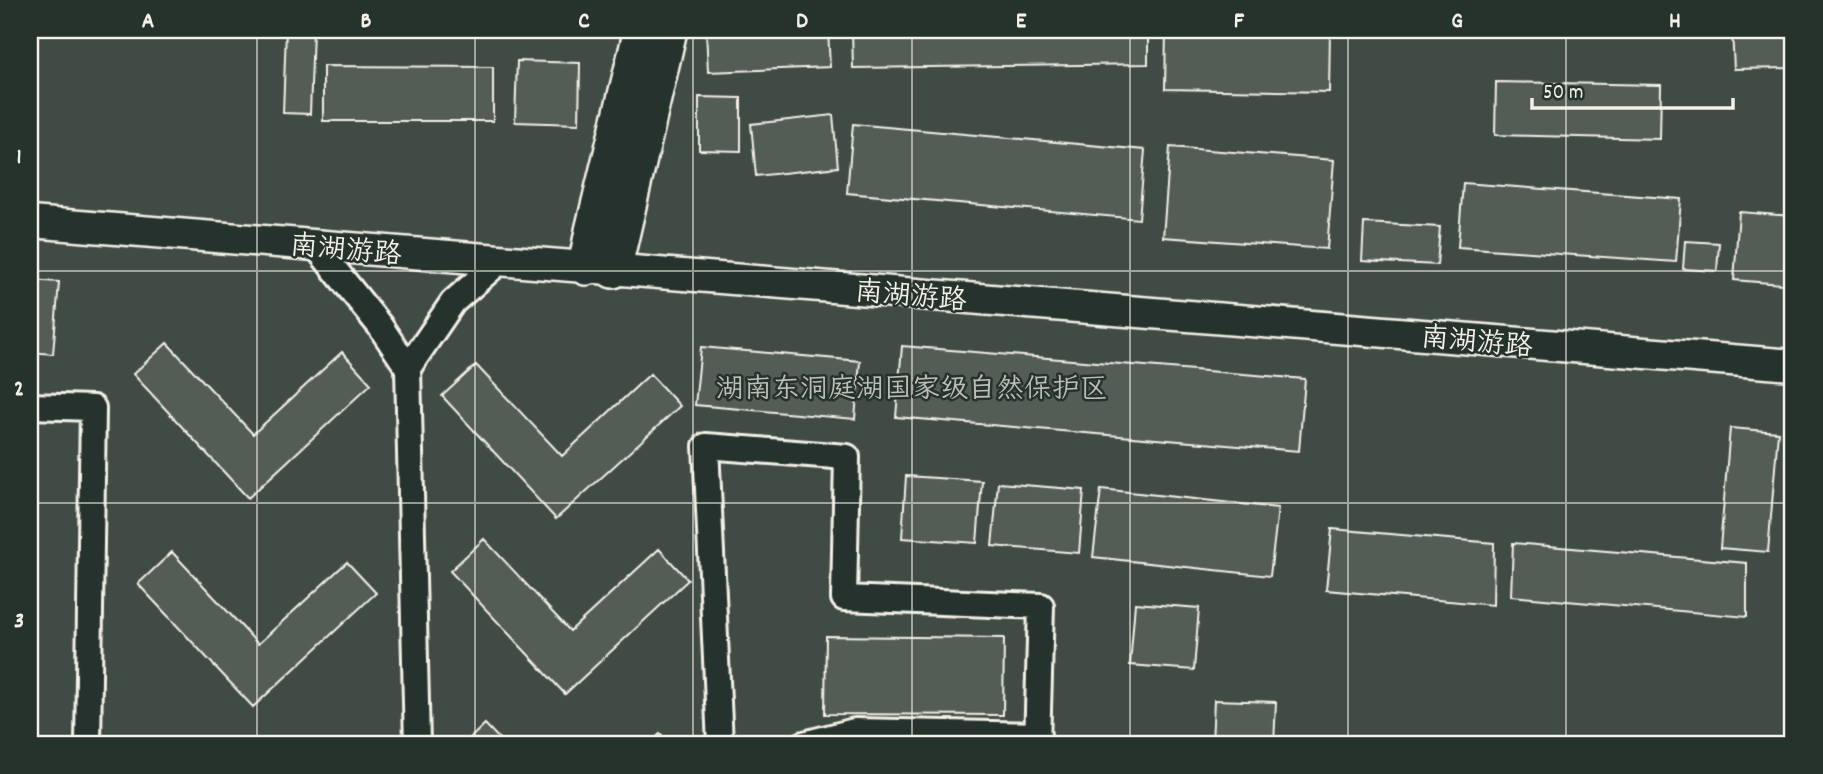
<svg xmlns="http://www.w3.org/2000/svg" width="1823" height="774" font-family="Dekko,'LXGW WenKai TC',sans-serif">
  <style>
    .green { fill: #414b45; stroke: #9a9e96; stroke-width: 2 }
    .building { fill: #525c55; stroke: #f4f1e8; stroke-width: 2 }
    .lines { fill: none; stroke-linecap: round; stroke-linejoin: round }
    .minor-casing { stroke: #f4f1e8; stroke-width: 30 }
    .tertiary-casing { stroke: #f4f1e8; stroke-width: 35 }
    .secondary-casing { stroke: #f4f1e8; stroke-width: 40 }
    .minor { stroke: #26332d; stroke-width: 24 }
    .tertiary { stroke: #26332d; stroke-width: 30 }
    .secondary { stroke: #26332d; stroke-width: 35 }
    .grid { fill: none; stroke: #f4f1e8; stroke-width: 2; stroke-opacity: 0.55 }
    .labels { text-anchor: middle; stroke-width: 5; stroke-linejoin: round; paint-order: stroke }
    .street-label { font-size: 28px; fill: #f4f1e8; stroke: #26332d }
    .park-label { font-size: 28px; fill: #bebfb7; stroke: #26332d }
    .neatline { fill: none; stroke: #f4f1e8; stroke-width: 2.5 }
    .grid-label { font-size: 23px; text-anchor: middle; font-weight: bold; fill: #f4f1e8 }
  </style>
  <rect width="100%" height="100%" fill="#26332d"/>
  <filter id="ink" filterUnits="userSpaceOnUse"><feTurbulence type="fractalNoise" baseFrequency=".0143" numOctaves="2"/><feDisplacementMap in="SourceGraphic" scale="14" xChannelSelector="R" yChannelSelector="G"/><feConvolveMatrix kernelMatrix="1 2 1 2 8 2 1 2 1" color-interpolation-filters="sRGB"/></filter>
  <g filter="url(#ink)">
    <path class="green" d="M30 30H1793V744H30Z"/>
    <path class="building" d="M286 30H313L310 114 283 113Z
      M706 30H828L830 67 708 72Z
      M852 30H1148V64L853 68Z
      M1166 30H1330L1329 92 1165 89Z
      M1508 30H1683V34Z
      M1732 30H1793V68L1734 69Z
      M517 61 580 63 579 124 515 122Z
      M323 66 493 67V121H323Z
      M1496 82 1661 85 1660 139 1495 135Z
      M699 97 741 98V151L699 150Z
      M833 115 838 167 756 176 751 124Z
      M853 124 1145 150 1139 219 847 193Z
      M1170 147 1334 160 1327 249 1163 237Z
      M1463 183 1681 199 1676 262 1458 247Z
      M1739 212 1793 216V285L1734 280Z
      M1364 223 1440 227 1437 265 1362 261Z
      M1685 241 1719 243 1717 271 1683 269Z
      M30 280 59 282 53 354 30 352Z
      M167 343 253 434 342 352 371 384 248 498 133 374Z
      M902 346 1305 379 1299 451 896 417Z
      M701 347 860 361 855 419 695 405Z
      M476 365 562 456 650 374 680 406 556 519 442 396Z
      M1730 428 1778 432 1768 552 1720 548Z
      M906 476 982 481 977 543 902 538Z
      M998 483 1084 490 1079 553 992 546Z
      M1101 489 1278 508 1270 576 1093 557Z
      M1332 529 1494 543 1493 605 1326 590Z
      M484 539 570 631 659 549 688 580 565 694 450 571Z
      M1513 543 1747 563V617L1511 596Z
      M172 552 258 644 347 562 376 593 253 707 138 584Z
      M1135 603 1199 608 1194 670 1130 665Z
      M826 636 1004 638 1003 715 825 714Z
      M1214 700 1276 702 1274 744H1212Z
      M485 724 504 744H464Z
      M660 734 669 744H649Z"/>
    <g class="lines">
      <defs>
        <path id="minor" d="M315 245 380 326 408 368 453 302 500 261
          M408 368 417 744
          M30 406 93 408 88 744
          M720 744 706 446 847 457 844 598 1041 606 1037 744
          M804 744 855 731 1038 735"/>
        <path id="tertiary" d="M30 222 1793 365"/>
        <path id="secondary" d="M586 267 593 231 642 30
          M613 270 669 30"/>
      </defs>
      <use href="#minor" class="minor-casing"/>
      <use href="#tertiary" class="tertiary-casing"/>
      <use href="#secondary" class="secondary-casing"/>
      <use href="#minor" class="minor"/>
      <use href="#tertiary" class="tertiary"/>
      <use href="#secondary" class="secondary"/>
    </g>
  </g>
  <path class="grid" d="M257 30V744M475 30V744M693 30V744M912 30V744M1130 30V744M1348 30V744M1566 30V744M30 271H1793M30 503H1793"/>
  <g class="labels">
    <g class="street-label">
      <text transform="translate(346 248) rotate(5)" y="10">南湖游路</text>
      <text transform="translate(911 294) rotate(5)" y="10">南湖游路</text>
      <text transform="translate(1477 340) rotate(5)" y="10">南湖游路</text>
    </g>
    <g class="park-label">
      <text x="912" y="397">湖南东洞庭湖国家级自然保护区</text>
    </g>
  </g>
  <rect width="1823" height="774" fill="none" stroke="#26332d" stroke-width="77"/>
  <path d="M1532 98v10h201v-10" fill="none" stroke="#f4f1e8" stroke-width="3.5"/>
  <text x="1543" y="98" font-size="21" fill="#f4f1e8" stroke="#26332d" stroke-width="5" paint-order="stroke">50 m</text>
  <rect x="38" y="38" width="1746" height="698" class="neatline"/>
  <g class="grid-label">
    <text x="148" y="27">A</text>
    <text x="366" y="27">B</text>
    <text x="584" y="27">C</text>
    <text x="802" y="27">D</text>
    <text x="1021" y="27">E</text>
    <text x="1239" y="27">F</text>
    <text x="1457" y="27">G</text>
    <text x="1675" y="27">H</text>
    <text x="19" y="163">1</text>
    <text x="19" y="395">2</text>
    <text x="19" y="627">3</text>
  </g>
</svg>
